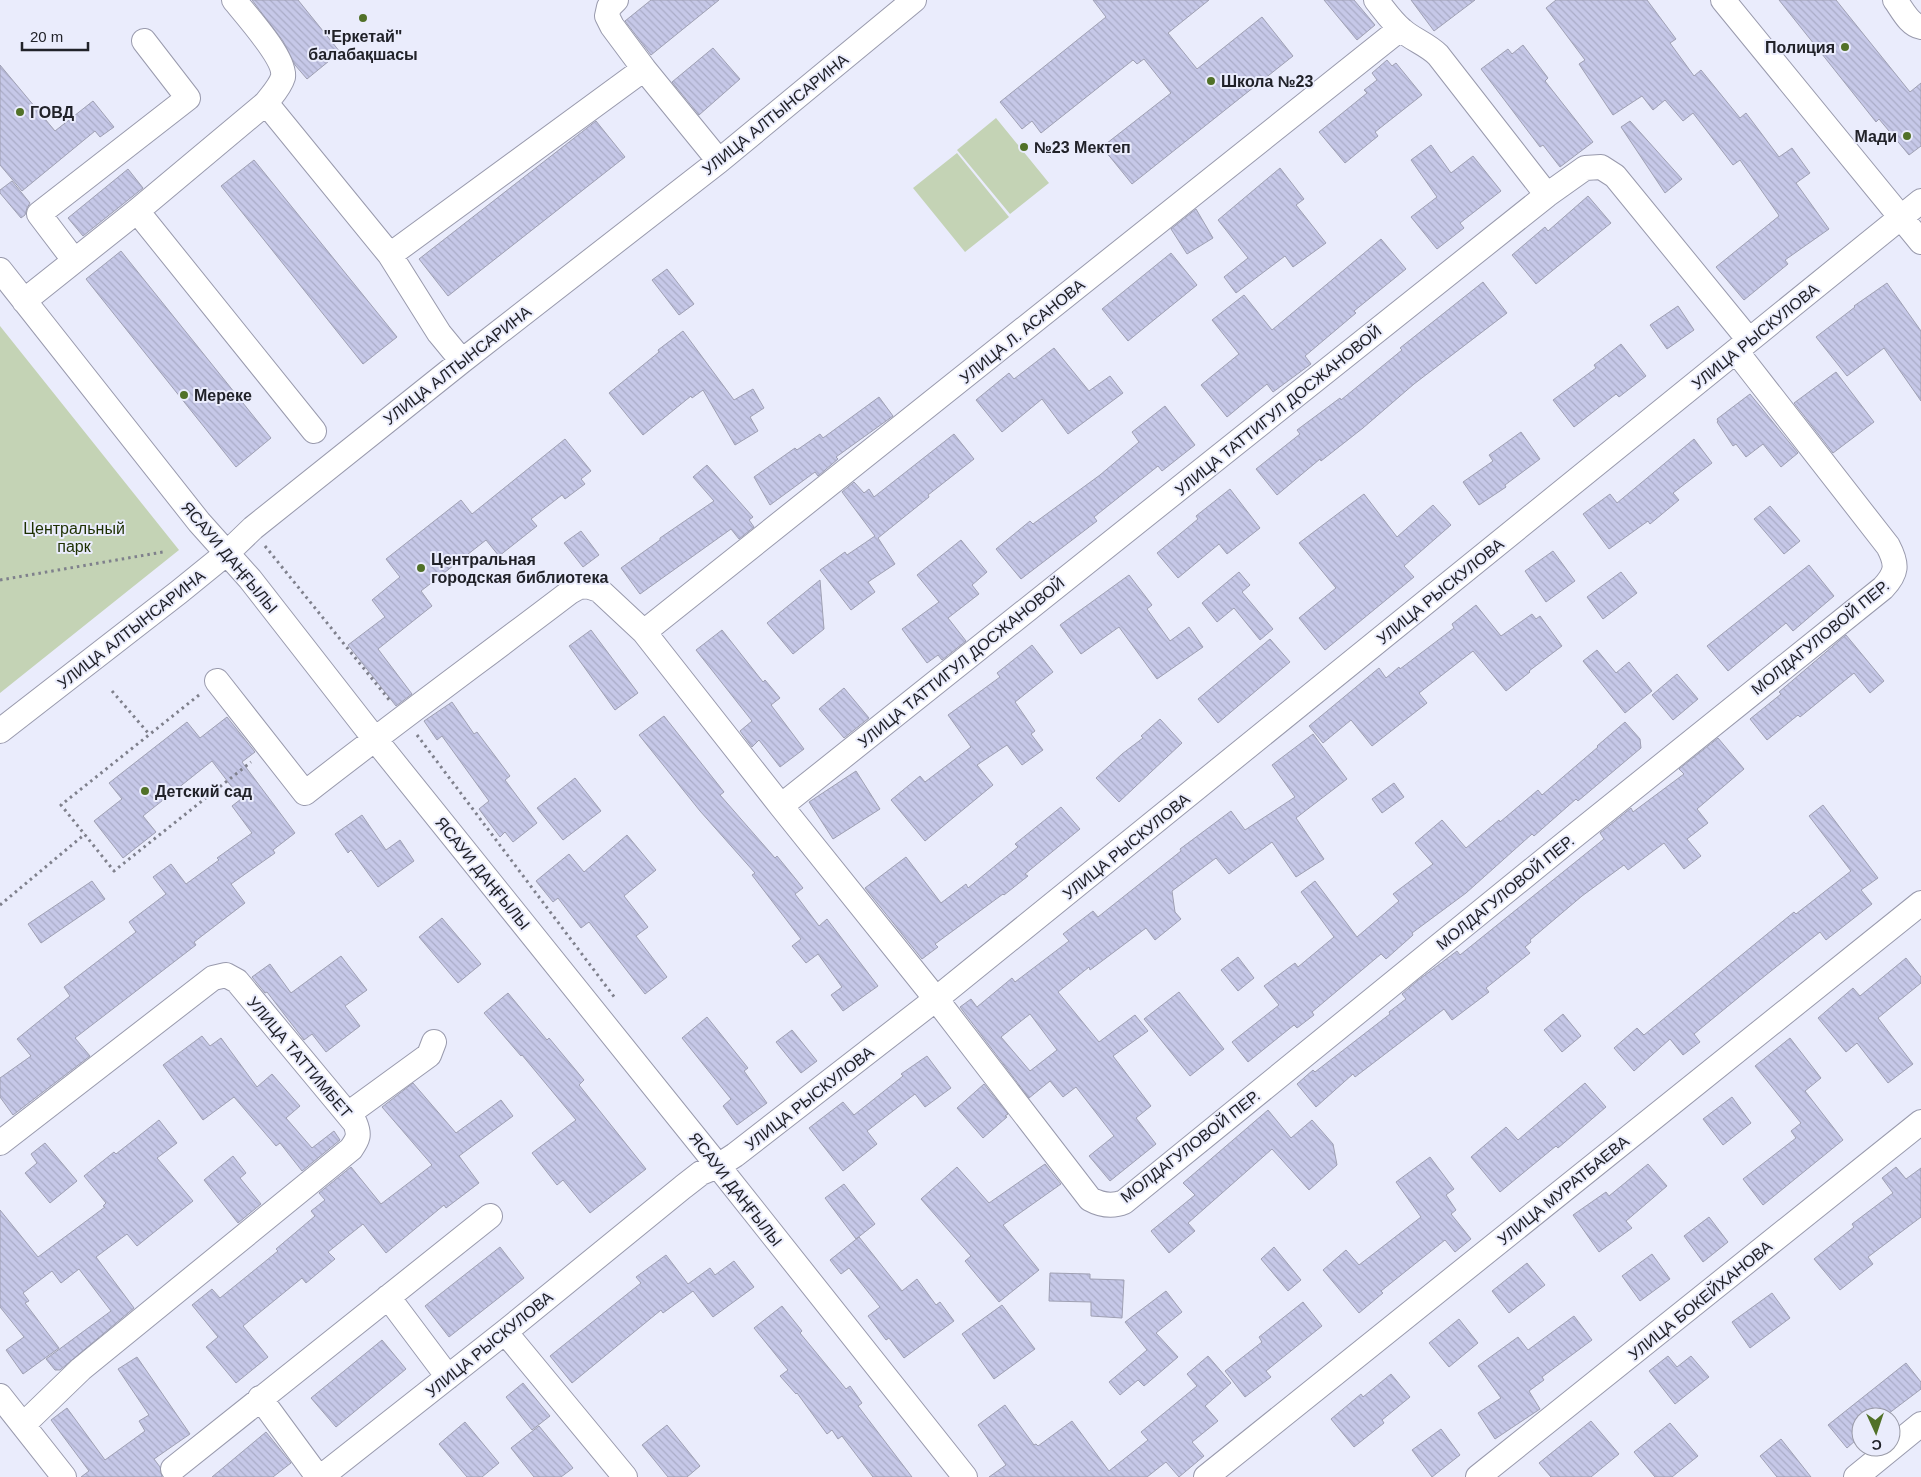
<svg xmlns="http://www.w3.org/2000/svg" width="1921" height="1477" font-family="Helvetica,sans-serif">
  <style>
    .park { fill: #c4d3b5 }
    .building { fill: url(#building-back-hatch); stroke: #9fa0b3; fill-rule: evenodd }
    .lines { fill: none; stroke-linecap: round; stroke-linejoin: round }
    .minor-casing { stroke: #999aad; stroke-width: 26 }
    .path { stroke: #7f808c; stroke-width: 3; stroke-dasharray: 2.5 4; stroke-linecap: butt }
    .minor { stroke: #fff; stroke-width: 24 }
    .poi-dot { fill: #517128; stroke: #eaecfc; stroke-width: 2 }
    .labels { text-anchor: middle; stroke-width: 4; stroke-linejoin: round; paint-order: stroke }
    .poi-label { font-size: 16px; font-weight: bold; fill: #212229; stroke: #eaecfc; text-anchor: start }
    .street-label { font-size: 16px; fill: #212229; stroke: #eaecfc }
    .park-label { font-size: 16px; fill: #1d3001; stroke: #eaecfc }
  </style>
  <defs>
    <pattern id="building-back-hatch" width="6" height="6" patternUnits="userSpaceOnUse" patternTransform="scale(1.25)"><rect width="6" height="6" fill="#c6c8e8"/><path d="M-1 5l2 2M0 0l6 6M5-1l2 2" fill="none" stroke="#aaacc7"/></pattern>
  </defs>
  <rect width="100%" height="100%" fill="#eaecfc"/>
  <path class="park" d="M996 118 1049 183 1010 214 957 150Z
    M957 153 1009 217 965 252 913 188Z
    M0 326 179 550 0 693Z"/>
  <path class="building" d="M252 0H298L340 52 307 79 295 65 283 41Z
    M651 0H719L651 55 625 21Z
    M1093 0H1209L1168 33 1197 69 1262 17 1293 56 1132 184 1102 147 1171 93 1144 59 1137 64 1133 60 1041 133 1032 121 1022 129 1000 102 1106 17Z
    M1324 0H1354L1375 25 1357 40Z
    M1411 0H1475L1434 31Z
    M1556 0H1647L1676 39 1670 43 1694 76 1701 70 1740 118 1746 113 1779 157 1792 148 1810 173 1796 183 1829 229 1785 260 1788 264 1744 300 1716 267 1779 216 1778 214 1740 160 1733 165 1693 113 1683 121 1665 100 1653 110 1642 96 1613 115 1579 64 1585 60 1546 8Z
    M1779 0H1836L1910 92 1921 83V146L1909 155 1879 119 1876 122Z
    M1523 45 1548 78 1545 81 1593 142 1560 167 1543 145 1540 147 1481 69 1508 49 1512 54Z
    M713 48 740 79 699 115 672 82Z
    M1387 60 1392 66 1396 63 1422 95 1375 132 1378 136 1345 163 1319 132 1367 93 1364 90 1377 80 1372 73Z
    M0 65 55 131 93 101 114 127 100 137 95 131 22 191 0 165Z
    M596 121 625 157 448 296 419 259Z
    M1630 121 1682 179 1665 193 1621 127Z
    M1431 145 1451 173 1473 156 1501 191 1460 223 1464 228 1437 249 1411 217 1437 197 1411 160Z
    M254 160 397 337 363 364 221 186Z
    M1280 168 1304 199 1296 205 1326 243 1293 267 1285 256 1236 293 1224 277 1248 258 1218 220Z
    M128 169 143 188 83 236 68 218Z
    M12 181 30 203 27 208 25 215 21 218 0 193V190Z
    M1588 196 1611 223 1536 284 1512 255 1545 227 1548 231Z
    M1196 209 1213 238 1187 254 1171 229Z
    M1381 239 1406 269 1354 311 1356 313 1305 356 1311 364 1273 392 1267 384 1227 417 1201 385 1239 354 1212 320 1244 295 1272 330Z
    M121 251 271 438 236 467 86 279Z
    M1171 253 1197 285 1128 341 1102 309Z
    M667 269 694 304 679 315 652 280Z
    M1483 282 1507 313 1414 384 1363 428 1321 461 1320 459 1277 495 1256 469 1300 434 1297 430 1340 398 1341 400 1402 350 1400 348Z
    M1887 283 1921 331V401L1884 348 1847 376 1816 337 1855 307 1854 306Z
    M1678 306 1694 330 1667 349 1650 325Z
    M683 331 734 400 753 389 764 408 750 417 758 431 735 445 703 390 692 398 691 396 643 435 609 393 659 352 658 350Z
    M1621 344 1646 376 1619 397 1616 394 1574 427 1553 400 1596 368 1594 365Z
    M1054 348 1089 391 1110 376 1123 393 1068 434 1042 399 1002 432 976 400 1009 373 1014 379Z
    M1836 372 1874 422 1833 453 1794 403Z
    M1750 394 1798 453 1781 467 1763 444 1746 457 1736 444 1733 446 1717 422 1718 421 1717 419Z
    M879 397 893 416 836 457 838 459 818 476 815 472 770 505 754 477 795 448 797 450 820 434 823 438Z
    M1165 406 1195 445 1162 471 1158 466 1094 517 1097 521 1021 579 996 549 1030 521 1033 524 1100 475 1139 442 1132 432Z
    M1521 432 1540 459 1505 485 1506 487 1479 505 1463 482 1493 461 1489 455Z
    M954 434 974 459 928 495 929 497 878 538 895 564 868 582 875 592 851 610 820 570 845 552 847 555 875 536 842 492 854 482 864 493 869 489 874 497Z
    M565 439 591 471 581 479 585 484 565 499 562 495 531 519 537 526 499 556 486 540 421 591 432 606 378 649 412 694 396 706 348 645 385 617 372 600 400 577 386 559 461 500 472 514Z
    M1694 439 1712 463 1673 493 1679 500 1650 524 1648 521 1609 549 1583 514 1610 494 1617 503Z
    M707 465 753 517 749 520 754 527 739 539 731 529 640 594 621 568 660 540V538L714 501 693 477Z
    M1230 489 1260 528 1227 554 1219 544 1178 578 1157 553 1198 519 1196 516Z
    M1364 494 1397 537 1433 505 1451 525 1404 566 1414 577 1325 650 1299 618 1336 588 1299 543Z
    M1770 506 1800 541 1784 554 1754 519Z
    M581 531 599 555 583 567 564 543Z
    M961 540 987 572 972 585 979 594 948 618 966 641 942 660 938 655 927 663 902 629 939 602 917 575Z
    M1553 551 1575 581 1546 602 1525 571Z
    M1809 565 1834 596 1793 631 1786 623 1728 671 1707 646Z
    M1239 572 1250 585 1242 592 1273 629 1260 640 1234 608 1217 622 1202 603Z
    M1621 572 1637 593 1603 619 1587 597Z
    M1129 575 1152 605 1147 609 1170 641 1189 627 1203 647 1157 679 1119 627 1081 654 1060 625Z
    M820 580 824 629 793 654 767 623Z
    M1476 605 1501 636 1532 614 1536 619 1540 616 1562 646 1529 671 1530 672 1506 691 1473 651 1419 693 1427 703 1372 746 1351 720 1323 743 1309 726 1379 668 1386 678 1399 667 1400 669 1454 628 1452 624Z
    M591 630 638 693 615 710 569 646Z
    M722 630 763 682 765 680 780 698 771 705 804 749 780 767 759 740 752 747 740 731 752 721 696 650Z
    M1846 635 1884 681 1870 693 1854 673 1800 717 1798 715 1767 740 1750 719 1781 694 1779 692Z
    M1270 639 1290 662 1218 723 1198 699Z
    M1032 645 1053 672 1015 702 1035 731 1031 734 1043 750 1022 765 1007 745 977 765 993 785 925 841 891 800 920 776 925 782 971 747 948 715 1000 677 997 673Z
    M1597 650 1616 673 1629 662 1652 691 1625 713 1583 661Z
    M1677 674 1698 699 1673 720 1652 695Z
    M844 688 869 718 844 738 819 709Z
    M452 702 474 734 477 732 510 776 505 780 537 823 513 842 505 832 500 837 479 809 489 801 442 736 437 740 424 721Z
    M664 716 724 792 720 795 775 858 777 856 803 888 795 894 819 926 827 919 878 986 843 1011 831 995 842 987 818 954 806 963 792 946 801 939 752 875 755 873 700 811 639 735Z
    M227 717 255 752 242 762 295 833 273 850 275 853 231 884 245 903 194 942 196 945 75 1038 90 1056 13 1115 0 1097V1078L31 1056 17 1039 70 996 64 987 136 932 129 922 166 894 153 877 171 864 186 884 219 860 217 858 252 833 232 806 241 799 212 761 143 816 156 832 123 858 94 821 122 799 109 783 187 722 200 738Z
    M1160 719 1182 743 1119 802 1096 778 1122 754 1143 738 1141 736Z
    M1625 722 1640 739 1641 748 1578 801 1576 799 1534 836 1532 834 1466 893 1412 933 1413 935 1386 959 1381 954 1312 1012 1314 1015 1297 1028 1294 1025 1248 1062 1232 1042 1279 1005 1264 986 1295 963 1298 967 1334 937 1301 892 1315 881 1357 937 1399 901 1393 894 1433 864 1415 843 1442 820 1466 848 1499 820 1500 822 1538 790 1542 795 1598 747 1597 746Z
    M1313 734 1347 779 1296 818 1324 859 1296 877 1272 842 1229 874 1216 858 1172 891 1175 912 1181 919 1155 940 1146 928 1090 970 1089 967 1058 992 1099 1042 1135 1015 1148 1031 1113 1056 1151 1106 1136 1118 1156 1144 1110 1181 1089 1156 1114 1136 1076 1087 1063 1097 1050 1081 1029 1098 960 1007 971 999 977 1007 1012 978 1015 982 1069 941 1063 934 1093 911 1098 917 1181 851 1180 849 1231 811 1245 830 1295 797 1272 765ZM1030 1014 1057 1050 1030 1071 1001 1037Z
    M1718 738 1744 769 1697 809 1708 823 1687 839 1701 856 1684 869 1664 843 1628 870 1624 865 1582 896 1530 940 1531 942 1525 947 1530 953 1486 988 1489 992 1452 1020 1444 1009 1355 1077 1353 1074 1316 1107 1297 1084 1313 1070 1315 1072 1390 1014 1389 1012 1406 999 1402 994 1417 981 1457 951 1460 955 1604 839 1600 833 1631 808 1633 812 1684 774 1679 769Z
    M856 771 880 809 833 839 809 802Z
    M575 778 601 811 563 840 537 808Z
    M1394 783 1404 797 1382 813 1372 799Z
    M1823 805 1878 878 1861 890 1872 904 1826 940 1820 932 1766 975 1694 1034 1700 1042 1683 1055 1670 1039 1634 1071 1614 1048 1637 1028 1644 1035 1794 912 1796 914 1851 871 1809 816Z
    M1061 807 1080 829 1025 874 1028 876 1004 895 1003 894 935 944 938 947 922 959 865 888 906 857 941 903 966 884 968 888 1018 847 1015 844Z
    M362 815 386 850 400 840 414 861 378 887 351 850 348 853 335 834Z
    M627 835 656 870 624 896 648 927 636 936 667 977 645 994 589 922 581 928 558 898 553 902 536 881 569 854 584 872Z
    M92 881 105 899 41 943 28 924Z
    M442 918 481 964 458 983 419 937Z
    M341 956 367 990 345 1006 360 1026 326 1052 312 1034 304 1040 267 992 265 993 252 977 270 964 291 993Z
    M1238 957 1254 978 1238 991 1221 970Z
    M1906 958 1921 977V983L1878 1018 1913 1064 1888 1083 1857 1043 1846 1052 1818 1018 1853 988 1860 996Z
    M1179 992 1224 1049 1190 1076 1144 1019Z
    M508 993 547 1040 549 1038 584 1080 579 1085 646 1169 590 1213 563 1180 557 1185 532 1153 576 1120 522 1055 521 1056 484 1013Z
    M1563 1014 1581 1036 1562 1052 1544 1030Z
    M707 1017 748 1068 744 1071 767 1103 737 1125 723 1106 731 1099 682 1038Z
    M792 1030 817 1061 801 1073 776 1042Z
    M202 1036 210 1046 221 1038 257 1087 272 1074 300 1106 286 1118 312 1148 334 1131 340 1140 302 1171 280 1143 276 1146 234 1097 203 1120 163 1065Z
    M1790 1038 1821 1078 1805 1091 1843 1140 1763 1205 1743 1179 1796 1138 1791 1131 1801 1123 1755 1066Z
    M927 1056 951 1088 925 1107 915 1094 867 1131 877 1144 843 1171 809 1128 843 1102 854 1115 903 1076 901 1074Z
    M413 1083 456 1133 501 1100 513 1116 459 1156 479 1183 446 1208 444 1205 386 1253 363 1224 328 1252 335 1259 306 1283 302 1278 243 1326 268 1357 236 1383 206 1347 218 1337 192 1305 212 1289 220 1298 278 1251 276 1249 315 1216 311 1211 325 1200 319 1193 351 1167 381 1204 432 1165 382 1107Z
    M1585 1083 1606 1107 1558 1148 1556 1146 1500 1192 1471 1157 1506 1127 1518 1140Z
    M984 1084 1008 1114 1005 1116 1007 1117 983 1138 957 1108Z
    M1732 1097 1751 1123 1723 1145 1703 1119Z
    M1268 1110 1291 1138 1312 1120 1333 1144 1337 1165 1309 1190 1272 1149 1188 1223 1195 1231 1169 1253 1151 1231 1195 1195 1183 1183Z
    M159 1120 177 1143 157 1158 193 1201 137 1246 127 1234 96 1257 134 1308 60 1370H55L46 1359 111 1311 79 1269 61 1283 52 1271 23 1293 29 1301 25 1303 59 1348 23 1374 6 1350 24 1337 0 1307V1210L38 1257 105 1207 103 1206 106 1203 84 1176 114 1152 116 1154Z
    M45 1143 77 1181 50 1203 25 1173 37 1163 31 1154Z
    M233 1156 246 1173 240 1178 261 1204 238 1223 204 1180Z
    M1430 1157 1454 1189 1446 1195 1456 1210 1451 1214 1471 1239 1455 1252 1445 1240 1381 1291 1383 1293 1359 1313 1323 1270 1346 1250 1359 1265 1421 1217 1396 1182Z
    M1045 1164 1061 1184 1003 1225 1039 1270 999 1302 965 1261 971 1256 921 1199 957 1167 989 1203Z
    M1648 1164 1667 1186 1626 1221 1632 1228 1599 1252 1573 1215 1606 1192 1609 1196Z
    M1896 1167 1906 1179 1921 1168V1217L1868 1257 1873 1264 1840 1290 1814 1259 1854 1227 1852 1224 1893 1193 1882 1178Z
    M844 1184 875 1224 856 1239 825 1198Z
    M1709 1217 1728 1242 1703 1262 1684 1236Z
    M859 1237 902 1291 917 1279 936 1305 940 1302 954 1321 904 1358 889 1338 886 1340 868 1316 880 1307 849 1268 841 1274 830 1260Z
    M500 1247 524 1278 449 1337 425 1306Z
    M1274 1247 1301 1280 1288 1291 1261 1259Z
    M1652 1254 1670 1279 1640 1301 1622 1276Z
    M666 1255 688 1284 710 1268 715 1275 734 1261 754 1287 713 1317 693 1291 663 1313 661 1310 572 1383 550 1356 641 1283 636 1277Z
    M1527 1263 1545 1285 1509 1313 1492 1291Z
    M1050 1273 1090 1274V1279L1124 1280 1122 1318 1091 1316V1302L1049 1301Z
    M1166 1291 1182 1312 1156 1333 1178 1357 1144 1386 1138 1380 1120 1395 1109 1382 1147 1350 1125 1322Z
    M1772 1293 1790 1318 1750 1348 1732 1322Z
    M1303 1302 1322 1326 1266 1371 1271 1377 1245 1397 1225 1371 1262 1342 1259 1337Z
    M1002 1305 1035 1349 994 1379 962 1334Z
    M782 1306 802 1331 800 1333 846 1389 850 1386 862 1403 858 1406 912 1477H873L842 1436 838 1439 832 1430 827 1434 797 1393 796 1394 780 1376 788 1370 754 1328Z
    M1574 1316 1592 1340 1542 1377 1544 1380 1529 1391 1540 1409 1495 1439 1478 1413 1501 1398 1478 1366 1518 1337 1528 1350Z
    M1459 1319 1478 1343 1449 1367 1429 1343Z
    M382 1340 406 1369 336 1427 311 1398Z
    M1208 1356 1231 1383 1205 1406 1218 1421 1192 1442 1204 1456 1179 1477 1166 1462 1147 1477H989L1006 1465 978 1425 1005 1405 1034 1445 1036 1444 1038 1446 1072 1421 1109 1471 1148 1440 1141 1432 1197 1386 1187 1374Z
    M1668 1356 1677 1367 1691 1356 1709 1377 1675 1404 1649 1371Z
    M137 1357 190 1434 154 1459 160 1467 162 1477H81L89 1471 51 1420 67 1408 105 1460 145 1431 139 1421 149 1415 118 1369Z
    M1906 1363 1921 1382V1389L1884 1417H1861V1446L1856 1440 1847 1448 1828 1425Z
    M1391 1374 1410 1397 1382 1420 1384 1423 1354 1447 1331 1419 1361 1394 1363 1397Z
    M523 1383 550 1416 532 1430 506 1397Z
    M1591 1421 1619 1454 1591 1477H1551L1539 1463Z
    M465 1422 499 1463 482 1477H467L439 1444Z
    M1670 1423 1698 1456 1672 1477H1655L1634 1452Z
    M667 1425 700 1466 687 1477H668L642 1445Z
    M539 1426 573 1468 561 1477H534L511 1448Z
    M1441 1429 1460 1455 1432 1477 1412 1450Z
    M266 1432 291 1463 273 1477H212Z
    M1781 1439 1811 1477H1777L1760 1456Z"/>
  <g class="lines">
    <defs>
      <path id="minor" d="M616 0 609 7 607 16 612 26 644 69 719 161
        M1376 0C1384 10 1392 22 1402 30 1413 40 1427 44 1438 55L1547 195
        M1723 0 1921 242
        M1895 0C1902 9 1909 25 1921 27
        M266 103 390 255 439 333 462 361
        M137 211 314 431
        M390 255 644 69
        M74 260 39 214 188 98 144 41
        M0 270 199 522 250 579 374 738 718 1166 965 1477
        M24 301 137 211 266 103C272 95 280 87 283 77 286 59 246 15 234 0
        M644 632 1400 29
        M217 681 305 793C392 725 482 659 570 592L579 587 587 586 599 590 644 632 781 806 936 999 1090 1199C1101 1205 1112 1207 1124 1202L1563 845 1883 588C1897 573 1898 565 1888 546L1736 351
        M0 731 179 592 227 553 253 528 462 361 719 161 914 0
        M781 806 1547 195 1585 168 1601 167 1615 176 1749 340
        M348 1114 429 1055 434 1042
        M0 1143 213 978 226 975 237 981 355 1123C360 1135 358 1139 351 1149L81 1369 23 1425
        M388 1297 448 1377
        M505 1332 625 1477
        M0 1396 64 1477
        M260 1398 318 1477
        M173 1469 490 1216
        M321 1477 505 1332 683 1187 701 1173 718 1166 735 1155 936 999 1921 201
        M1206 1477 1921 903
        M1478 1477 1921 1122
        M1856 1477 1921 1424"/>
    </defs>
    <use href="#minor" class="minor-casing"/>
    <path class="path" d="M265 546 390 701
      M0 580 163 552
      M112 691 149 734
      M199 695 61 805 114 871 251 762
      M417 735 615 998
      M0 905 85 834"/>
    <use href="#minor" class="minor"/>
  </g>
  <g class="poi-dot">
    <circle cx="363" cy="18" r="5"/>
    <circle cx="1845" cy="47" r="5"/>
    <circle cx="1211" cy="81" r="5"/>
    <circle cx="20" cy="112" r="5"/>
    <circle cx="1907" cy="136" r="5"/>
    <circle cx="1024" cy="147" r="5"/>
    <circle cx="184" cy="395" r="5"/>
    <circle cx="421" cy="568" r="5"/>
    <circle cx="145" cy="791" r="5"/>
  </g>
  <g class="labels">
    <g class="poi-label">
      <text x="363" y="42" text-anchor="middle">"Еркетай"<tspan x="363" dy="18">балабақшасы</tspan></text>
      <text x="1835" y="53" text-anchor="end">Полиция</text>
      <text x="1221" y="87">Школа №23</text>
      <text x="30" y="118">ГОВД</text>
      <text x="1897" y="142" text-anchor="end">Мади</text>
      <text x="1034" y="153">№23 Мектеп</text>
      <text x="194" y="401">Мереке</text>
      <text x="431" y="565">Центральная<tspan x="431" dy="18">городская библиотека</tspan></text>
      <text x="155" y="797">Детский сад</text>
    </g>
    <g class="street-label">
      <text transform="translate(775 114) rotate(-39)" y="6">УЛИЦА АЛТЫНСАРИНА</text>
      <text transform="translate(1022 331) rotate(-39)" y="6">УЛИЦА Л. АСАНОВА</text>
      <text transform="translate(1755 336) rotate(-39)" y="6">УЛИЦА РЫСКУЛОВА</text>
      <text transform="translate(457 365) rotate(-38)" y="6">УЛИЦА АЛТЫНСАРИНА</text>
      <text transform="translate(1278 410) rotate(-39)" y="6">УЛИЦА ТАТТИГУЛ ДОСЖАНОВОЙ</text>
      <text transform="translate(230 557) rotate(50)" y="6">ЯСАУИ ДАҢҒЫЛЫ</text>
      <text transform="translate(1440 591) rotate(-39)" y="6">УЛИЦА РЫСКУЛОВА</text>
      <text transform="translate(131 629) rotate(-38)" y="6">УЛИЦА АЛТЫНСАРИНА</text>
      <text transform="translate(1820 637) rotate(-39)" y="6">МОЛДАГУЛОВОЙ ПЕР.</text>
      <text transform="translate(961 662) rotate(-39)" y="6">УЛИЦА ТАТТИГУЛ ДОСЖАНОВОЙ</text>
      <text transform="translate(1126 846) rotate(-39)" y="6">УЛИЦА РЫСКУЛОВА</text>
      <text transform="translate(483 873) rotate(51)" y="6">ЯСАУИ ДАҢҒЫЛЫ</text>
      <text transform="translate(1505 892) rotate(-39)" y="6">МОЛДАГУЛОВОЙ ПЕР.</text>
      <text transform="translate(300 1057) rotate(50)" y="6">УЛИЦА ТАТТИМБЕТ</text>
      <text transform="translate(809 1098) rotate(-38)" y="6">УЛИЦА РЫСКУЛОВА</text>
      <text transform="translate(1190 1146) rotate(-38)" y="6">МОЛДАГУЛОВОЙ ПЕР.</text>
      <text transform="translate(736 1189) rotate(52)" y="6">ЯСАУИ ДАҢҒЫЛЫ</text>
      <text transform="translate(1563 1190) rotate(-39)" y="6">УЛИЦА МУРАТБАЕВА</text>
      <text transform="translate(1700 1300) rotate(-39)" y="6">УЛИЦА БОКЕЙХАНОВА</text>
      <text transform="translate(489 1344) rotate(-39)" y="6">УЛИЦА РЫСКУЛОВА</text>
    </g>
    <g class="park-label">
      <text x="74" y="534">Центральный<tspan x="74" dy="18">парк</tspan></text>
    </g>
  </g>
  <g transform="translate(1876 1432) rotate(177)"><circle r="24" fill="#eaecfc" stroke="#9a9ba8"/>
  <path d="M0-4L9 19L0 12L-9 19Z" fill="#517128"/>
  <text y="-8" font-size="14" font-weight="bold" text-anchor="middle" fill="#212229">С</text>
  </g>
  <path d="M22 42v8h66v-8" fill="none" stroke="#212229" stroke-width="2.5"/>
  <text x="30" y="42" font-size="15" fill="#212229" stroke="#eaecfc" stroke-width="4" paint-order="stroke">20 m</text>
</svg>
